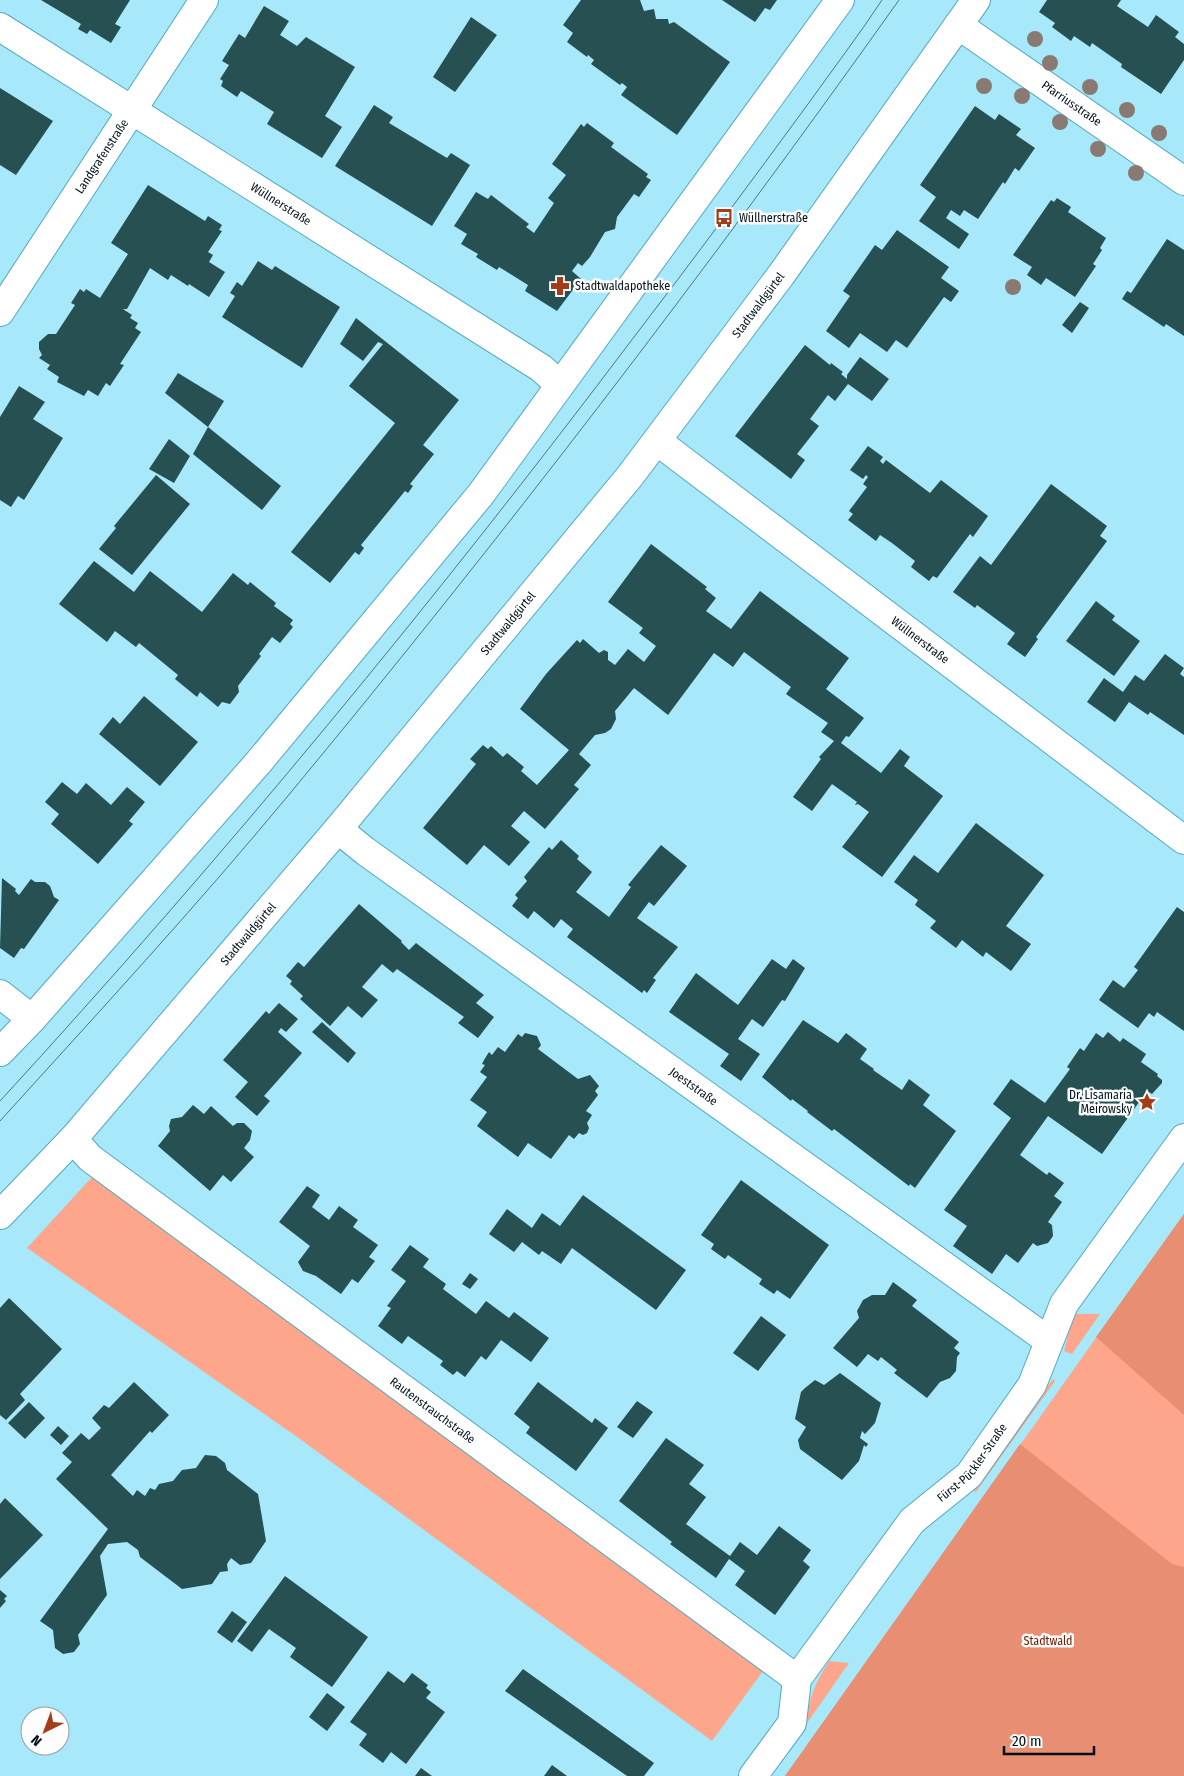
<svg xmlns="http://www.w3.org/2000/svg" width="1184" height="1776" font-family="'Fira Sans Condensed',sans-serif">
	<rect width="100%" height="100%" fill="#a7e8fb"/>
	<path fill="#fda68b" d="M92 1177 763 1671 712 1741 300 1439 27 1248Z
		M1184 1214V1776H785Z
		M1076 1314H1100L1072 1354 1064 1351 1072 1319Z
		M1053 1379 1055 1381 976 1492 973 1490Z
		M829 1661 849 1663 807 1723C808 1698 816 1682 829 1661Z"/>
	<path fill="#e88f73" d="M1184 1214V1415L1096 1337Z
		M1020 1444 1172 1564 1184 1567V1776H785Z"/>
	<path fill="#265051" d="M41 0H130L115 24 121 27 111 43 90 30 87 34 78 29 81 24Z
		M581 0H640L644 11 654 9 656 19H668L669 24 674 22 730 62 677 135 621 95 627 87 622 83 620 85 591 64 594 60 588 55 587 57 567 42 573 33 563 25Z
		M722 0H777L770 10 765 8 755 22Z
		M1047 0H1121L1117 6 1148 27 1156 15 1179 32 1175 37 1184 44V60L1161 94 1121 67 1122 64 1092 43 1090 47 1074 36 1071 41 1052 27 1055 23 1039 12Z
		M264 6 289 21 280 35 297 46 306 37 355 67 325 116 342 127 322 158 267 124 274 112 241 91 237 97 221 86 223 81 220 79 229 65 222 61 239 34 245 38Z
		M471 17 497 35 455 92 433 77Z
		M0 88 53 121 16 175 0 165Z
		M374 105 393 117 389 123 447 158 451 153 470 165 432 226 335 166Z
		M975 106 995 120 999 114 1021 129 1016 135 1035 148 1019 171 1015 168 1005 184 1003 182 978 219 964 210 960 216 951 210 946 218 969 234 959 249 919 221 936 197 920 185Z
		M587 123 614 143 611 147 648 174 646 177 651 180 639 197 634 194 617 217 615 229 605 232 590 257 582 266 578 263 572 271 581 279 557 311 525 291 528 285 499 267 497 270 476 257 478 254 461 244 467 234 454 226 476 192 488 199 491 195 529 224 526 227 534 233 554 203 548 198 566 175 552 164 581 124 584 127Z
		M148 185 205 221 208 216 222 225 219 230 222 231 208 252 213 255 209 262 225 272 209 297 189 284 188 286 171 275 168 280 150 268 127 309H123L132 315 130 318 138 323 135 328 141 332 120 364 124 365 110 386 106 383 98 396 88 390 84 396 57 382 59 377 47 369 50 365 39 358 42 355 39 349V342L48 334H56L75 305 71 303 80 289 84 292 86 289 100 298 128 254 111 243Z
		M1057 198 1071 207 1068 212 1106 238 1100 248 1102 250 1093 264 1096 266 1075 297 1046 278 1041 285 1027 275 1032 267 1013 255 1051 200 1054 202Z
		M897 230 949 267 941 278 959 291 951 302 944 297 907 348 896 340 887 352 860 333 849 348 826 331 850 296 843 291 875 245 882 250Z
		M1167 239 1184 250V336L1166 324 1164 327 1122 299 1127 291 1131 293Z
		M258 261 272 270 275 266 340 307 302 368 222 317 235 296 230 293 237 282 242 286Z
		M1080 302 1089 308 1072 333 1062 325Z
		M356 318 459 400 423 445 434 454 410 484 413 486 408 493 405 491 361 545 364 548 359 555 355 552 330 583 291 552 395 423 349 386 383 344 378 342 363 361 340 344Z
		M805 345 830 365 831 363 843 372 841 374 847 379V375L860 357 889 379 872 401 848 384 835 401 828 395 810 419 819 426 797 454 805 460 791 479 735 436Z
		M178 373 224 401 208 427 165 393Z
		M19 386 45 402 33 419 63 438 24 500 18 496 11 507 0 500V417Z
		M208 427 281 486 262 510 193 454Z
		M169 439 190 456 174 483 149 469Z
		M868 446 883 457 880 461 883 464 886 460 930 493 941 480 988 516 973 537 970 534 937 578 933 576 929 581 911 567 915 561 892 543 880 535 876 541 848 520 853 514 849 511 867 487 863 484 868 477 866 475 863 479 850 470Z
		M156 475 190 504 132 575 99 549 116 528 114 526Z
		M1051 484 1107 526 1100 536 1107 541 1036 637 1038 639 1025 657 1007 644 1015 633 977 605 975 608 953 592 980 556 991 565Z
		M651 544 707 587 705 589 716 598 706 611 731 629 760 591 849 658 826 689 864 718 849 737 846 736 841 743 881 773 900 749 910 757 904 766 943 796 882 877 842 847 869 812 858 804 855 805 857 802 832 784 812 811 793 797 821 759 819 757 834 741 821 732 828 723 786 694 791 687 744 652 733 667 714 653 668 715 634 688 615 711 616 719 611 729 605 733 595 735 579 754 591 765 574 785 579 789 545 829 524 811 511 826 530 842 509 866 484 845 467 865 423 828 476 764 470 759 483 745 488 749 491 746 503 757 507 753 524 767 521 771 537 785 569 750 520 709 546 674 577 640 580 643 583 639 599 653 604 650 608 652V660L615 665 628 649 644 662 656 646 639 633 643 628 608 602Z
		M94 561 134 592 150 571 202 612 233 573 248 585 250 582 276 603 274 606 293 620 290 624 293 627 280 643 272 637 259 654 261 656 238 686 239 692 230 704 222 702 218 707 200 692 197 697 175 679 178 675 139 643 136 647 115 631 107 642 59 604Z
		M1096 601 1115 616 1112 620 1140 641 1114 676 1066 641Z
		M1165 654 1184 668 1180 674 1184 677V735L1150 712 1148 715 1129 702 1115 722 1087 702 1104 678 1123 692 1135 675 1144 681Z
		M144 696 198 742 160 786 99 734 113 717 120 724Z
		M62 782 77 794 86 783 111 805 127 787 145 802 129 821 133 824 98 864 51 824 59 814 45 802Z
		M976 823 1044 875 1006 926 1031 944 1011 971 986 952 983 957 962 940 956 948 930 928 936 921 915 905 918 900 894 882 914 855 938 873Z
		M561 840 579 856 577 859 592 872 576 892 609 917 631 887 628 885 661 845 687 866 654 906 649 902 637 918 678 947 653 978 656 980 647 993 644 990 642 993 567 937 573 929 561 919 554 928 534 911 528 919 512 906 518 898 515 895 527 881 524 877 549 847 552 850Z
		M2 878 16 889 15 891 19 895 31 879 35 882H45L50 886 54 897 59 900 24 949 21 948 14 958 0 948Z
		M359 904 402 941 401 942 409 950 416 943 484 995 476 1003 494 1017 478 1038 458 1023 464 1017 397 969 393 973 382 964 362 987 378 1000 362 1018 348 1006 330 1026 300 999 303 996 290 984 292 981 286 976 298 962 304 967Z
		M1177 907 1184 912V1031L1157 1012 1154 1017 1149 1013 1138 1028 1099 1000 1113 980 1124 988 1138 970 1134 967Z
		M772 959 786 969 793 959 805 968 785 1001 782 1000 763 1027 752 1019 738 1039 760 1054 741 1081 720 1066 729 1054 669 1012 696 973 738 1005Z
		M279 1003 298 1019 286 1032 281 1028 278 1032 302 1053 264 1096 270 1101 257 1116 235 1097 248 1082 223 1060 266 1011 269 1014Z
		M803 1020 838 1043 846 1033 867 1049 860 1059 874 1069 873 1070 902 1090 909 1079 930 1095 923 1105 956 1131 915 1188 910 1184 909 1186 834 1129 832 1131 807 1112 808 1111 792 1099 791 1101 762 1077Z
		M322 1022 356 1053 348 1063 312 1032Z
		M1108 1032 1120 1042 1123 1038 1146 1054 1141 1062 1158 1074 1157 1076 1162 1080V1083L1152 1094 1147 1091 1102 1154 1048 1116 1020 1155 1047 1175 1049 1172 1064 1183 1054 1196 1062 1202 1048 1222 1052 1225 1053 1236 1048 1243 1037 1246 1033 1243 1018 1263 1006 1254 992 1274 953 1246 967 1226 944 1210 1011 1118 993 1104 1011 1079 1045 1103 1070 1069 1067 1067 1080 1048 1084 1051 1096 1033 1103 1038Z
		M525 1033 537 1036 541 1045 538 1049 578 1079 590 1075 599 1086 595 1091 598 1095 586 1111 592 1115 587 1123 589 1128 587 1133 583 1135 579 1133 574 1139 569 1135 551 1159 528 1143 518 1157 477 1126 487 1112 470 1100 487 1077 480 1072 485 1065 482 1064 484 1060 489 1052 492 1055 498 1047 505 1052 518 1034 522 1037Z
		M193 1105 204 1114 211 1106 233 1126 237 1123H244L252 1131 250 1140 244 1148 254 1157 231 1182 223 1175 210 1191 158 1146 170 1131 169 1126 171 1119 182 1117Z
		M741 1180 829 1245 790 1299 777 1290 774 1294 759 1284 762 1279 728 1255 725 1259 711 1249 714 1244 701 1235Z
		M307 1186 320 1195 312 1207 329 1220 339 1206 358 1220 353 1227 378 1245 369 1257 375 1261 358 1283 352 1279 341 1294 316 1276 303 1271 298 1262 310 1246 279 1222Z
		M583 1195 686 1270 656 1310 572 1248 561 1264 542 1251 539 1255 522 1242 514 1252 489 1234 507 1209 532 1228 542 1213 560 1226Z
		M410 1245 429 1259 423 1267 446 1284 443 1289 476 1314 486 1301 509 1318 514 1312 549 1338 531 1362 501 1340 486 1360 481 1356 465 1377 457 1371 453 1375 440 1365 443 1361 408 1336 402 1344 378 1326 391 1308 387 1306 406 1281 391 1270Z
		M470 1273 478 1279 470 1289 462 1284Z
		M893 1282 917 1300 912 1306 959 1342 954 1348 960 1353 957 1357 956 1371 950 1378 940 1382 927 1398 894 1373 897 1370 881 1357 878 1361 868 1354 857 1367 833 1348 859 1318 857 1311 863 1300 872 1295H885Z
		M9 1298 62 1349 20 1394 25 1400 6 1420 0 1415V1308Z
		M761 1316 786 1335 758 1371 733 1353Z
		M840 1373 881 1403 875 1423 865 1434 862 1431 860 1438 868 1444 866 1447 864 1445 859 1461 842 1480 800 1449 798 1440 806 1427 795 1419 801 1392 805 1388 815 1380 824 1385Z
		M134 1382 169 1415 152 1433 150 1431 111 1475 133 1496 137 1490 145 1496 150 1488 155 1490 159 1484 173 1481 182 1470 196 1468 205 1455 216 1456 225 1463 227 1470 258 1494 266 1541 251 1563 240 1565 231 1558 227 1564 228 1571 220 1572 212 1584 182 1589 140 1557 138 1550 127 1542 108 1544 100 1556 107 1595 78 1635 80 1644 74 1652 63 1654 55 1648 53 1630 40 1621 108 1529 56 1479 72 1462 62 1453 81 1433 89 1440 101 1428 92 1418 104 1405 109 1408Z
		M538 1382 592 1423 595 1418 608 1428 576 1471 526 1433 530 1427 514 1414Z
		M637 1401 653 1412 633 1438 617 1427Z
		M29 1402 45 1418 25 1439 8 1423Z
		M58 1426 69 1436 61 1445 50 1435Z
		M666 1438 704 1465 689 1484 706 1497 686 1524 730 1556 740 1542 757 1555 779 1526 811 1550 803 1561 810 1567 775 1615 735 1585 745 1571 729 1559 716 1578 670 1544 672 1542 619 1501Z
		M5 1498 43 1535 0 1579V1504Z
		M285 1576 368 1637 332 1687 290 1657 296 1648 269 1629 252 1652 237 1641Z
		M0 1590 7 1596 4 1599 6 1601 0 1608Z
		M232 1611 247 1622 232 1643 217 1632Z
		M523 1669 654 1763 644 1776H627L505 1691Z
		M388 1671 404 1683 412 1673 428 1685 426 1688 431 1692 426 1698 445 1712 406 1764 391 1752 383 1763 359 1745 367 1734 350 1722Z
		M327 1693 345 1707 327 1731 309 1717Z
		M552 1765 567 1776H544Z
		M421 1768 432 1776H415Z"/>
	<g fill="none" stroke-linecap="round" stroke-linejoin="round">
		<g stroke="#54a8bf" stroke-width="30">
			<g id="minor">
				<path id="s1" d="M958 25 1184 181"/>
				<path id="s2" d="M0 27 541 368 560 385"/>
				<path id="s3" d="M0 312 204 0"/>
				<path id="s4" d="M657 441 1184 840"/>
				<path id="s5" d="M338 829 365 851 1049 1341"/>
				<path d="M0 994 32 1019"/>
				<path id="s6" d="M73 1139 90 1158 797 1679"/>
				<path id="s7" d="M753 1776 792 1723 797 1679 912 1521 969 1475 1032 1385 1064 1304 1184 1138"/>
			</g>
		</g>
		<g stroke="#54a8bf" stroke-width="30">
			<g id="major">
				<path d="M0 1052 32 1019 258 763 481 494 840 0"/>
				<path id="s8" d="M0 1215 73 1139 338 829 630 476 781 275 976 0"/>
			</g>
		</g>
		<use href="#minor" stroke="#fff" stroke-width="28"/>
		<use href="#major" stroke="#fff" stroke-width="28"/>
		<path stroke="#4f7783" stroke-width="1" d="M0 1101C224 857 435 601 634 337 693 260 751 182 808 104 833 69 859 35 882 0
			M0 1121C97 1014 195 908 287 797 501 539 705 273 899 0"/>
	</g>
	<g fill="#887a72">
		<circle cx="1035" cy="39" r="8"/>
		<circle cx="1050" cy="63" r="8"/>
		<circle cx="984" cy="86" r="8"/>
		<circle cx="1090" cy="87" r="8"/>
		<circle cx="1022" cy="96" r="8"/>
		<circle cx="1127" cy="110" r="8"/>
		<circle cx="1060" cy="122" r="8"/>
		<circle cx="1159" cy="133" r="8"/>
		<circle cx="1098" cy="149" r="8"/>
		<circle cx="1136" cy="173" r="8"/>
		<circle cx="1013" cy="287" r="8"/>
	</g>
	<defs>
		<g id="bus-bare" transform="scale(1.5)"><path d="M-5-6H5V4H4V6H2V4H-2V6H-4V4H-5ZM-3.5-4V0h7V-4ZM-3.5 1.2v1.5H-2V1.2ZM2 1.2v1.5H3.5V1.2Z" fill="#a33c19" stroke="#fdfdfd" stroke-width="2.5" paint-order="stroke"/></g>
		<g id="pharmacy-bare" transform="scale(1.5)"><path d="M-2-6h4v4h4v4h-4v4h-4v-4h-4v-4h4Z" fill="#a33c19" stroke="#fdfdfd" stroke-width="2.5" paint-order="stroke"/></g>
		<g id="sight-bare" transform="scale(1.5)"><path d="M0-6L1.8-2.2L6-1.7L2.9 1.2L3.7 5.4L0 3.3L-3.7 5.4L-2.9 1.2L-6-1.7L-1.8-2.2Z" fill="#a33c19" stroke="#fdfdfd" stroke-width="2.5" paint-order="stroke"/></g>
	</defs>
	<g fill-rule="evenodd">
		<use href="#bus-bare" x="724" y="218"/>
		<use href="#pharmacy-bare" x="560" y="286"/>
		<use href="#sight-bare" x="1147" y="1102"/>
	</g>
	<g text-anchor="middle" stroke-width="5" stroke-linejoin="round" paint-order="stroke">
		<g font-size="12" fill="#001219" stroke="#fdfdfd">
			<text dy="4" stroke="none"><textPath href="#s1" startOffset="138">Pfarriusstraße</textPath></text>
			<text dy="4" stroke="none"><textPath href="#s3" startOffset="186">Landgrafenstraße</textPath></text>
			<text dy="4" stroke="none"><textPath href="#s2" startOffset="332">Wüllnerstraße</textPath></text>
			<text dy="4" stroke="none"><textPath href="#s8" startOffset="1185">Stadtwaldgürtel</textPath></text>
			<text dy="4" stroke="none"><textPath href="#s8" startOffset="780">Stadtwaldgürtel</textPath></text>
			<text dy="4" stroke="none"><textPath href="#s4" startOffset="330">Wüllnerstraße</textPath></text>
			<text dy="4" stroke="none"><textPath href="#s8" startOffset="375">Stadtwaldgürtel</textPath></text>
			<text dy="4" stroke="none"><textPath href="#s5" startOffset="439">Joeststraße</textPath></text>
			<text dy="4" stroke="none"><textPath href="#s6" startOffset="451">Rautenstrauchstraße</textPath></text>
			<text dy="4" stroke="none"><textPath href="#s7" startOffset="390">Fürst-Pückler-Straße</textPath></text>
		</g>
		<g font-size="12" fill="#001219" stroke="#fdfdfd" text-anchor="start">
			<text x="739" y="222">Wüllnerstraße</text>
			<text x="575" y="290">Stadtwaldapotheke</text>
			<text x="1132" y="1099" text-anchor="end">Dr. Lisamaria<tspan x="1132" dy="14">Meirowsky</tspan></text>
		</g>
		<g font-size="12" fill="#6f2002" stroke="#fdfdfd">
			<text x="1048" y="1645">Stadtwald</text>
		</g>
	</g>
	<g transform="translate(45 1731) rotate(222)"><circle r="24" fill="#fdfdfd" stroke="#989fa2"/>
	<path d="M0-4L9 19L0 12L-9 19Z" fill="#a33c19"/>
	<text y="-8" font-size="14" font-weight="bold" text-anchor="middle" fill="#001219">N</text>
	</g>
	<path d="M1004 1746v8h90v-8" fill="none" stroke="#001219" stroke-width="2.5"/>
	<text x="1012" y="1746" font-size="15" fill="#001219" stroke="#fdfdfd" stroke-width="4" paint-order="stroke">20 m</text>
</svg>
